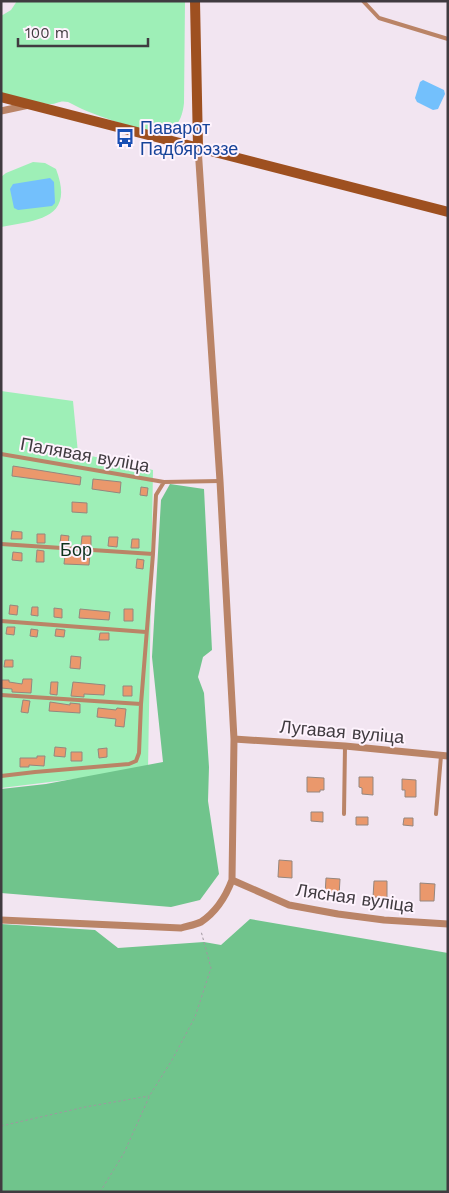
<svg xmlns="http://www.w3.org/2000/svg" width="449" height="1193" font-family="'Work Sans',sans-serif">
	<rect width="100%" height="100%" fill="#f2e5f1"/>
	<path fill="#9eefb7" d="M17 1H185L184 103C183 113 180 124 171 129 155 138 99 116 82 109 77 107 73 104 68 102 59 100 58 104 50 104 40 104 13 95 1 93V16L11 10Z
		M33 162 45 163 56 169C75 219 38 220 1 227V177L6 173Z
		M1 391 73 401 78 453 153 470 148 770 1 788Z"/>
	<path fill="#70c48c" d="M170 484 204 489 212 650 203 657 198 677 204 693 209 767 208 801 219 874 200 900 171 907 1 893V789L46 784 163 762 152 657 161 500Z
		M250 919 448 953V1192H1V924L95 930 118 948 204 942 221 945Z"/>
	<path fill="#73c0fc" d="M423 80 444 90 445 94 438 109 433 110 417 102 415 98 420 82Z
		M50 178 54 182 55 203 52 206 18 210 14 208 10 189 13 184Z"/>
	<path fill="#ea986c" stroke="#95867e" d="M13 466 81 477 80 485 12 476Z
		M93 479 121 482 120 493 92 489Z
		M141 487 148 488 147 496 140 495Z
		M72 502 87 503V513L72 512Z
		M12 531 22 532V539H11Z
		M37 534H45V543H37Z
		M61 535 69 536 68 544H60Z
		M82 536H91V546H81Z
		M109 537H118L117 547 108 546Z
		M132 539H139V548H131Z
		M37 550 44 551V562H36Z
		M13 552 22 553V561L12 560Z
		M81 553 90 554 89 565 64 564 65 555 81 556Z
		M137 559 144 560 143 569 136 568Z
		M10 605 18 606 17 615 9 614Z
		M32 607H38V616L31 615Z
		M54 608 62 609V618L54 617Z
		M80 609 110 612 109 620 79 618Z
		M124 609H133V621H124Z
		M7 627H15L14 635 6 634Z
		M31 629 38 630 37 637 30 636Z
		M56 629 65 630 64 637 55 636Z
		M100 633H109V640H99Z
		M71 656 81 657 80 669 70 668Z
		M5 660H13V667H4Z
		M23 679H32L31 693 12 692V689L1 688V680H9V682L22 684Z
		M51 682H58L57 695 50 694Z
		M73 682 105 685 104 695 84 694V697L71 696Z
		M123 686H132V696H123Z
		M23 700 30 701 28 713 21 712Z
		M50 702 70 705V703L80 704V713L49 711Z
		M98 708 116 710 117 708 126 709 124 727 115 726 116 719 97 717Z
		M55 747 66 748 65 757 54 756Z
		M107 748V757L99 758 98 749Z
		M71 752H82V761H71Z
		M37 756H45L44 766 29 765V767H20V758H37Z
		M307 777 324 778V790H320V792H307Z
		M359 777H373V795L362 794V788L359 787Z
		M402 779 416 780V797H405V790H402Z
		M311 812H323V822L311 821Z
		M356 817H368V825H356Z
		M404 818H413V826L403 825Z
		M279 860 292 861V878L278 877Z
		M326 878 340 879 339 896 325 895Z
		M374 881H387V898L373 897Z
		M420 883 435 884 434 901H420Z"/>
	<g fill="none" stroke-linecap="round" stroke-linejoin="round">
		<path stroke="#a0979f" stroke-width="1" stroke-dasharray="2.5 2.5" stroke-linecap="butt" d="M1 1126 85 1107 149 1096
			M100 1192 124 1153 150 1095 172 1060 195 1017 211 968 201 931"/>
		<path stroke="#ba8467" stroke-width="4" d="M363 1 379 18 448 39
			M1 454 164 482
			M1 544 153 554
			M1 621 146 632
			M1 695 141 704
			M1 776 35 772 129 764 136 761 139 753 141 704 153 554 156 495 164 482 220 481
			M344 814 345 746
			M436 814 441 756"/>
		<path stroke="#ba8467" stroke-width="7" d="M1 111 29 105
			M234 739 345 746 448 756
			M232 880 289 905 338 914 384 920 448 924
			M1 920 181 928C187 926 195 925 201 922 216 912 226 896 232 880L234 739 220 481 198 147"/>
		<path stroke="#9e5020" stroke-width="10" d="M195 1 198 147
			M1 97 448 212"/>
	</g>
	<defs>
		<g id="bus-bare" transform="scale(1.5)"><path d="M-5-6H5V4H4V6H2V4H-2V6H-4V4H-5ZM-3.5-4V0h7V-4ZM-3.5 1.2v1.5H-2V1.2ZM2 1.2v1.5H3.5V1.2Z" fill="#1a4fb4" stroke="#fef3fd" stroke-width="2.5" paint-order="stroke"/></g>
	</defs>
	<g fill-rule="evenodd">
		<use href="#bus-bare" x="125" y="138"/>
	</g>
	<g text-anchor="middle" stroke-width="4" stroke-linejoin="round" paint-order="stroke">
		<g font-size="18" fill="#164399" stroke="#fef3fd" text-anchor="start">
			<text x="140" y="134">Паварот<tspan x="140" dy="21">Падбярэззе</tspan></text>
		</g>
		<g font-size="18" fill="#403b40" stroke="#fef3fd">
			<text transform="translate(85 455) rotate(10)" y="6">Палявая вуліца</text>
			<text transform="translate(342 732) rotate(5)" y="6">Лугавая вуліца</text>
			<text transform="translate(355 898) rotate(8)" y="6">Лясная вуліца</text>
		</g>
		<g font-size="18" fill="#0d321c" stroke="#fef3fd">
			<text x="76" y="556">Бор</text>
		</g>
	</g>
	<rect width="449" height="1193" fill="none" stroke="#403b40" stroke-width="5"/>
	<path d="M18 38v8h130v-8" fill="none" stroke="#403b40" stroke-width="2.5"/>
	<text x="25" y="38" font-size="15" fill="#403b40" stroke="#fef3fd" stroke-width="4" paint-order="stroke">100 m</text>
</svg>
